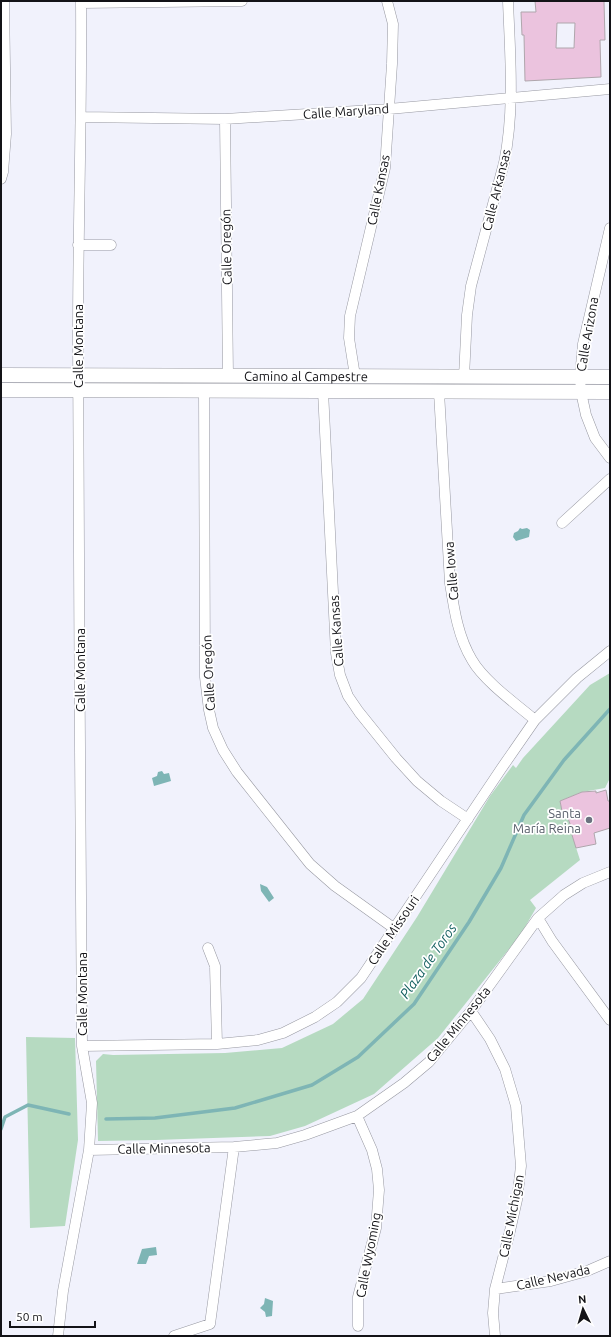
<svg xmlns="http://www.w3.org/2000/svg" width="611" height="1337" font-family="Ubuntu,sans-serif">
	<rect width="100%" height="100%" fill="#f1f2fc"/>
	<path fill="#b6dac1" d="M610 673V778L605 788 582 792 560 801 562 811 565 810 573 832 572 835 580 860 530 900 536 908 521 934 438 1038 374 1094 305 1126 270 1136 156 1140 98 1141 96 1061 103 1054 113 1055 225 1053 282 1048 333 1024 363 999 417 917 490 796 513 765 516 768 523 758 590 685Z
		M26 1037 75 1038 78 1140 65 1226 30 1228Z"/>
	<path fill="#7eb5b5" d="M520 528 522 529 527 528 530 530 529 537 516 541 513 537 514 533 518 531Z
		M162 771 164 774 169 773 171 781 154 786 152 778 157 776 158 772Z
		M260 884 267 887 274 898 269 902 261 891Z
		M156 1247 157 1255 149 1256 146 1264H137L142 1249Z
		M265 1298 273 1301 272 1316 266 1317 265 1312 260 1308 264 1304Z"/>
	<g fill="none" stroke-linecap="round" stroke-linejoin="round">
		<path stroke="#7eb5b5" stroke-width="3.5" d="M106 1119 155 1118 235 1108 312 1085 358 1057 414 1004 469 922 501 868 524 815 564 760 610 709
			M1 1129 5 1117 28 1105 69 1114"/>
	</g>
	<path fill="#ebc3de" stroke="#afa6ac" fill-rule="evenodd" d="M535 1H604L605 40H600L601 77 525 81 524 35H522L521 12H536ZM557 23H575L574 48H556Z
		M606 790 608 801H610V828L594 833 596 844 576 848 572 835 573 832 565 810 562 811 560 801 582 792 596 791V793Z"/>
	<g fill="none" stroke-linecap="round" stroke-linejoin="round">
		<g stroke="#9798a1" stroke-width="11">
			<path id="street" d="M81 3 242 1
				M81 117 225 119 389 109 610 89
				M225 119 228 376
				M1 179 3 172 6 134 4 1
				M610 228 583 344 580 377 581 392 586 415 595 438 610 458
				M78 245H111
				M355 376 349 338 350 316 385 168 392 64 393 24 387 1
				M464 377 467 315 471 286 504 163C515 110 510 54 508 1
				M204 391 205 677 209 710 213 728 223 750 237 772 310 864 335 886 395 929
				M323 391 336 653 340 675 348 696 359 712 396 758 417 781 441 801 468 819
				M439 392 450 583C454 609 458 637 472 660 484 681 516 704 535 720
				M562 523 610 479
				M538 918 552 941 610 1020
				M208 948 215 966 217 1044
				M471 1011 490 1039 505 1069 516 1106 521 1166 517 1200 510 1231 495 1289 493 1313 495 1336
				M82 1046 217 1044 258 1040 283 1033 315 1017 337 1002 361 978 501 769 535 720 577 678 610 651
				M357 1116 372 1150 377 1169 379 1190 376 1228 358 1297V1326
				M89 1150 234 1147 277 1143 305 1135 357 1116 404 1083 429 1062 471 1011 538 918 564 895 583 883 610 872
				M495 1289 551 1281 587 1271 610 1261
				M58 1336 63 1291 89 1150 92 1103 82 1046C81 810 78 573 78 337 78 225 82 113 81 1
				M174 1336 210 1324 234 1147"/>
		</g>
		<g stroke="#9798a1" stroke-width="15">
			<g id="secondary">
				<path id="s1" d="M1 375 610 377"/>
				<path d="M1 390 610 392"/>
			</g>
		</g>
		<use href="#street" stroke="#fff" stroke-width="10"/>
		<use href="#secondary" stroke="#fff" stroke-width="14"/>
	</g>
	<circle fill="#6b7280" stroke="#fff" stroke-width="1.5" cx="589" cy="820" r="4"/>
	<g text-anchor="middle" stroke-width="3.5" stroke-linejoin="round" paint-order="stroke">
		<g font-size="13" fill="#131317" stroke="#fff">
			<text transform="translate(346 111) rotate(-4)" y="5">Calle Maryland</text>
			<text transform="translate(378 190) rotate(-79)" y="5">Calle Kansas</text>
			<text transform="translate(496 190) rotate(-76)" y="5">Calle Arkansas</text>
			<text transform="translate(226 247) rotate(-91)" y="5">Calle Oregón</text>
			<text transform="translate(587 334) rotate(-80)" y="5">Calle Arizona</text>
			<text transform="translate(78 346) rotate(-90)" y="5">Calle Montana</text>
			<text dy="5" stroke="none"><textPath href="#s1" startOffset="305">Camino al Campestre</textPath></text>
			<text transform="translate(451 571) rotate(-95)" y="5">Calle Iowa</text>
			<text transform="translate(336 631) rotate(-94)" y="5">Calle Kansas</text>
			<text transform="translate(80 670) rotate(-90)" y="5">Calle Montana</text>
			<text transform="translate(208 673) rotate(-93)" y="5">Calle Oregón</text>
			<text transform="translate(393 930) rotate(-56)" y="5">Calle Missouri</text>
			<text transform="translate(82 994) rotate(-90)" y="5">Calle Montana</text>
			<text transform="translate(458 1024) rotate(-51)" y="5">Calle Minnesota</text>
			<text transform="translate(164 1148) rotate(-1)" y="5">Calle Minnesota</text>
			<text transform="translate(511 1216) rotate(-79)" y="5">Calle Míchigan</text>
			<text transform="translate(368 1255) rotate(-79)" y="5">Calle Wyoming</text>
			<text transform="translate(553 1277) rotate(-13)" y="5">Calle Nevada</text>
		</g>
		<g font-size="13" fill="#5b616d" stroke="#fff" text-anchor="end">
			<text x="581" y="818">Santa<tspan x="581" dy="15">María Reina</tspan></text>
		</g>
		<g font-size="14" font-style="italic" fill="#176262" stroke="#fff">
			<text transform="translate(428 961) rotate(-55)" y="5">Plaza de Toros</text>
		</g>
	</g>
	<rect width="611" height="1337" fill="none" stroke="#131317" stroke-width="4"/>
	<g transform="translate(583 1309) rotate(355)" stroke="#ffffff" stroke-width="3" paint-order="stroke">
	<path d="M0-3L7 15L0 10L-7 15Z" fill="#131317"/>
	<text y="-6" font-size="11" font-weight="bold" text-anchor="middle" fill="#131317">N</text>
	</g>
	<path d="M10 1321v6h85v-6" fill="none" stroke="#131317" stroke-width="2"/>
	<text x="16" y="1321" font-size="12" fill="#131317" stroke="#ffffff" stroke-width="3" paint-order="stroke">50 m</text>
</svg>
